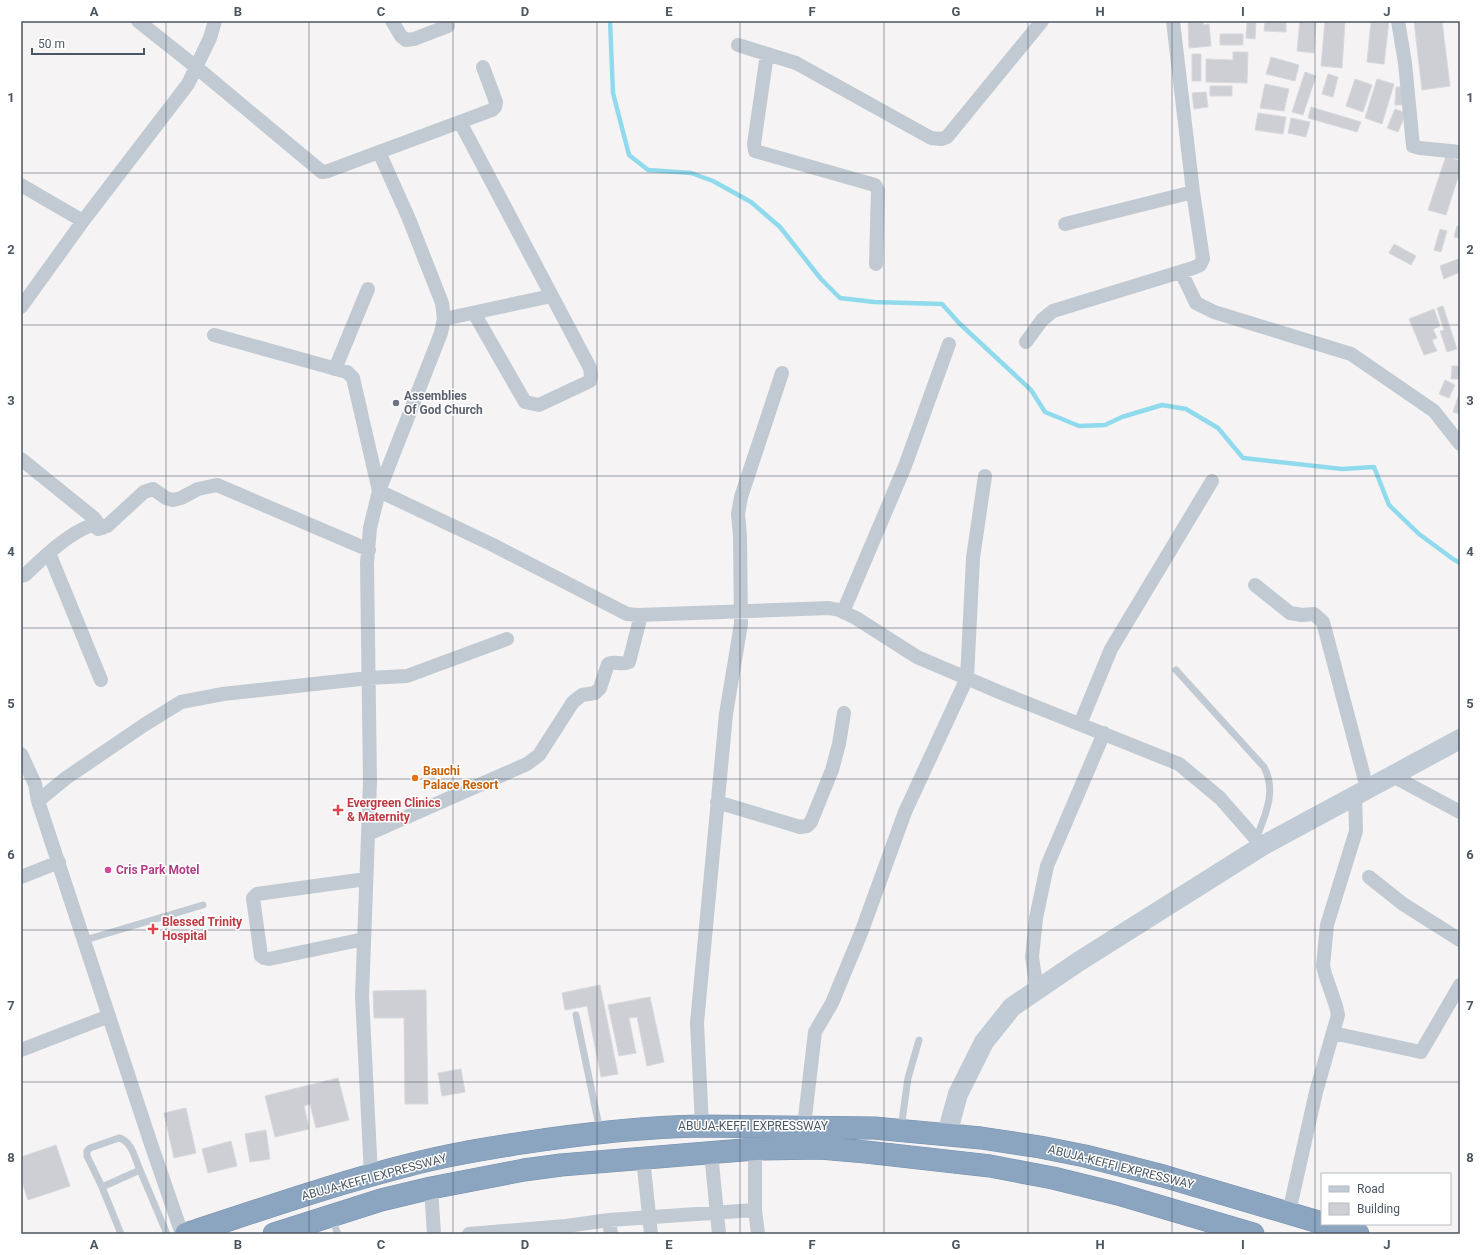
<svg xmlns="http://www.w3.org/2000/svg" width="1481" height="1255" font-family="Roboto,sans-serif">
	<rect width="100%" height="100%" fill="#f5f3f3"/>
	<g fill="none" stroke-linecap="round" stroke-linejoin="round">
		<path stroke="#90daee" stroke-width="4.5" d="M610 21 613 93 629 155 648 170 691 173 713 181 751 202 780 227 821 279 840 298 874 302 942 304 959 323 1031 390 1045 412 1079 426 1105 425 1122 417 1162 405 1186 409 1218 428 1243 458 1342 469 1374 467 1389 505 1419 534 1453 559 1460 563"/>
	</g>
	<path fill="#cdcfd5" stroke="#d7d9de" d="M1188 21H1204L1203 25 1209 24 1211 46 1189 48Z
		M1247 21H1256L1255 39 1246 38Z
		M1265 21H1286V32L1264 31Z
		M1300 21H1316L1314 53 1297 51Z
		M1325 21H1345L1342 68 1321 66Z
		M1371 21H1389L1384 64 1367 62Z
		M1414 21H1442L1450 86 1422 90Z
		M1220 34H1243V45H1220Z
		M1233 52H1248L1247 83 1206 82V59L1233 60Z
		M1192 54H1201V81H1192Z
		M1271 57 1299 65 1295 81 1266 74Z
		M1305 72 1316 76 1303 115 1292 112Z
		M1328 74 1338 77 1333 97 1322 94Z
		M1355 79 1372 85 1363 112 1346 106Z
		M1377 79 1394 84 1382 124 1365 118Z
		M1265 84 1289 89 1284 111 1260 108Z
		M1210 86H1232V96H1210Z
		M1396 87H1405V105H1395Z
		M1206 92 1208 107 1194 109 1192 93Z
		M1311 107 1361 122 1357 132 1308 118Z
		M1395 109 1406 113 1398 132 1387 128Z
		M1258 113 1286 117 1283 134 1255 130Z
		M1291 118 1310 122 1306 137 1288 133Z
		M1446 156 1460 161V171L1446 215 1428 210Z
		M1457 226 1460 227V238L1454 237Z
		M1440 229 1447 231 1441 252 1434 250Z
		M1394 244 1416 256 1411 265 1389 253Z
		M1458 259 1460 262V272L1444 279 1440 266Z
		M1443 306 1457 349 1447 352 1440 331 1444 330 1437 308Z
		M1434 309 1440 326 1433 329 1437 338 1432 340 1437 351 1424 355 1409 319Z
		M1452 366H1460V379H1451Z
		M1445 380 1455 385 1449 398 1439 394Z
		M1460 391V414L1453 412Z
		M600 985 618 1074 601 1077 587 1006 565 1010 562 993Z
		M426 990 428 1104H405L404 1018H374L373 991Z
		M650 997 664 1062 647 1066 637 1017 629 1018 636 1053 619 1056 608 1005Z
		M461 1069 465 1092 442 1096 438 1073Z
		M338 1078 349 1120 316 1128 310 1104 304 1106 309 1129 275 1137 265 1096Z
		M186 1108 196 1153 174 1158 164 1113Z
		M266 1130 270 1159 250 1162 245 1134Z
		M231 1141 237 1166 208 1173 202 1149Z
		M56 1145 70 1186 28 1200 21 1179V1157Z"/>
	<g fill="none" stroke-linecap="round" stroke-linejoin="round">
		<g stroke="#7690ad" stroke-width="23">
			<path id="highway" d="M1326 1224 1358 1234
				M186 1234C260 1210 333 1184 409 1165 446 1155 484 1149 522 1143 581 1134 642 1127 702 1126L874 1128 981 1138 1040 1147 1085 1156 1163 1176 1322 1223
				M274 1234 381 1200 431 1188 524 1170 561 1165 755 1149 820 1148 866 1152 990 1166 1053 1178 1118 1194 1253 1234"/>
		</g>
		<path stroke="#c1cad2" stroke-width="7" d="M1176 670 1264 767C1277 791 1265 816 1256 839
			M85 940 203 905
			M576 1015 600 1131
			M901 1128 908 1078 919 1040
			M102 1187 87 1156V1151L90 1148 119 1138C132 1141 135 1159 140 1170
			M331 1218 338 1234
			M121 1234 102 1187 140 1170 167 1234"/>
		<path stroke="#c1cad2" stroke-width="14" d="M138 21 196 67 322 172 328 171 492 110 495 107 496 102 483 67
			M392 21 401 36 406 40 414 39 448 26
			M1398 21 1405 63 1413 146 1420 148 1460 152
			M738 45 796 63 931 138 941 139 947 137 1042 21
			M767 54 754 144 755 151 875 185 878 190 876 264
			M460 122C504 204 546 286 590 368L591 376 590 381 539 405 525 402 474 313
			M21 185 83 221
			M1065 224 1193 192
			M1181 272 1196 303 1214 312 1351 354 1434 411 1460 444
			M21 307 83 221 188 84 210 38 215 21
			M444 319 551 296
			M214 335 347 372 353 378 379 491 491 544 627 614 638 615 829 608 839 610 856 618 917 657 1004 694 1179 764 1220 798 1262 846
			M1026 342 1042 320 1053 311 1193 268 1200 265 1203 259 1193 192 1173 21
			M335 369 368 289
			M21 459 94 518 102 528
			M49 553 101 680
			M21 576 25 575C44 557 67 534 92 525L98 529 107 526 144 492 153 489 166 498 173 500 181 498 198 489 217 485 369 550
			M1255 585 1290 613 1302 615 1314 614 1323 622 1367 788
			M843 612 905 466 949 344
			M1080 724 1111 649 1212 481
			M21 754 35 784 38 801 151 1144 182 1234
			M1391 775 1460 812
			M38 801 66 778 144 725 181 702 223 694 369 678 407 676 507 639
			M717 802 800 827 807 826 811 822 832 770 839 744 844 713
			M368 834 527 764 539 755 573 702 582 695 595 693 600 688 608 664C615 660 620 666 629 662L641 615
			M21 877 59 862
			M1369 877 1403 904 1460 940
			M364 939 269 959 264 958 261 956 253 898 257 894 366 879
			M1037 990 1032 957 1036 918 1047 866 1104 733
			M1333 1033 1421 1052 1460 985
			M21 1050 109 1016
			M702 1126 697 1023 726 714 741 624 740 536 738 514 741 497 782 373
			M804 1126 815 1032 832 1003 861 933 905 812 967 678 973 558 985 476
			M755 1149V1210L758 1234
			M711 1153 719 1234
			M643 1158 651 1234
			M371 1175 362 996 370 782 367 563 370 528 379 491 441 333 444 319 442 303 409 219 379 152
			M431 1188 434 1234
			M1289 1212 1316 1092 1338 1015 1336 1006 1325 974 1323 966 1324 956 1327 925 1356 831 1355 794
			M609 1220 611 1234
			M469 1234 566 1226 609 1220 755 1210"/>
		<path stroke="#c1cbd6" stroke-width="20" d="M947 1134 958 1094 984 1042 1012 1007 1078 962 1262 846 1460 739"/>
		<use href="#highway" stroke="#8ba5c1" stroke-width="22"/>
	</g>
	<path fill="none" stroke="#4a5661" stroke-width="1" stroke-opacity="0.55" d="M166 21V1234M309 21V1234M453 21V1234M597 21V1234M740 21V1234M884 21V1234M1028 21V1234M1172 21V1234M1315 21V1234M21 173H1460M21 325H1460M21 476H1460M21 628H1460M21 779H1460M21 930H1460M21 1082H1460"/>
	<circle fill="#6b7280" stroke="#fff" stroke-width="1.5" cx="396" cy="403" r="4"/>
	<circle fill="#e8710a" stroke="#fff" stroke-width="1.5" cx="415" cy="778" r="4"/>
	<g fill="#e0444e" stroke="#fff" stroke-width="1.5">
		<path d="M336 804h4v4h4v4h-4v4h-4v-4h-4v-4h4z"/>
		<path d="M151 923h4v4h4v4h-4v4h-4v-4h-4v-4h4z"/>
	</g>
	<circle fill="#d1479c" stroke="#fff" stroke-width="1.5" cx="108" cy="870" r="4"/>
	<g text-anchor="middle" stroke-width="3" stroke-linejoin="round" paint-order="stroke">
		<g font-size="12" font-weight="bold" fill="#5b616d" stroke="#fff" text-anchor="start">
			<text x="404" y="400">Assemblies<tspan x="404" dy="14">Of God Church</tspan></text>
		</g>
		<g font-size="12" font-weight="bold" fill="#c56008" stroke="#fff" text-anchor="start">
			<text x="423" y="775">Bauchi<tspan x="423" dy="14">Palace Resort</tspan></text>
		</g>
		<g font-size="12" font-weight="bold" fill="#be3a42" stroke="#fff" text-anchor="start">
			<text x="347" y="807">Evergreen Clinics<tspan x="347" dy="14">&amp; Maternity</tspan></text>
			<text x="162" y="926">Blessed Trinity<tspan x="162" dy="14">Hospital</tspan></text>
		</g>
		<g font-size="12" font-weight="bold" fill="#b23c85" stroke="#fff" text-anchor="start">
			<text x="116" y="874">Cris Park Motel</text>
		</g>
		<g font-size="12" fill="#4a5661" stroke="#fff">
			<text x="753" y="1130">ABUJA-KEFFI EXPRESSWAY</text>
			<text transform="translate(1121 1167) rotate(14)" y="4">ABUJA-KEFFI EXPRESSWAY</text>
			<text transform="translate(374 1177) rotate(-15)" y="4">ABUJA-KEFFI EXPRESSWAY</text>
		</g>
	</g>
	<rect width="1481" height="1255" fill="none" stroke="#ffffff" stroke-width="44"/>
	<rect x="1321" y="1173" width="130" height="52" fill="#ffffff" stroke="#b7bbc0"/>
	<rect x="1329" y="1186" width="20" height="6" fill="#c1cbd6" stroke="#b7bbc0"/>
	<text x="1357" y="1193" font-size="12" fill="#4a5661">Road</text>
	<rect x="1329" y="1203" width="20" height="12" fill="#cdcfd5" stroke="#b7bbc0"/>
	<text x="1357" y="1213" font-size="12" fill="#4a5661">Building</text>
	<path d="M32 48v6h112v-6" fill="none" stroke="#4a5661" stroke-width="2"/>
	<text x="38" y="48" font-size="12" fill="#4a5661" stroke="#ffffff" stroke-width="3" paint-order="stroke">50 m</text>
	<rect x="22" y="22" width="1437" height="1211" fill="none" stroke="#4a5661" stroke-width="1.5"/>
	<g font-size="13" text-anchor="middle" font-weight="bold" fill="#4a5661">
		<text x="94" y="16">A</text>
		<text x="238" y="16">B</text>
		<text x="381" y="16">C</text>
		<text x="525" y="16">D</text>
		<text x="669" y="16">E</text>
		<text x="812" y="16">F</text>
		<text x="956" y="16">G</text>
		<text x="1100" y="16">H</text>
		<text x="1243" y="16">I</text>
		<text x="1387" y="16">J</text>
		<text x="11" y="102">1</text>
		<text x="1470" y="102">1</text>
		<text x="11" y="254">2</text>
		<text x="1470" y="254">2</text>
		<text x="11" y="405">3</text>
		<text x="1470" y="405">3</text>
		<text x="11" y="556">4</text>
		<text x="1470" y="556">4</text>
		<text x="11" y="708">5</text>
		<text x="1470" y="708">5</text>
		<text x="11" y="859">6</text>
		<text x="1470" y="859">6</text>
		<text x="11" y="1010">7</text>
		<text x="1470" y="1010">7</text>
		<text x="11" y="1162">8</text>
		<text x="1470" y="1162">8</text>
		<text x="94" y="1249">A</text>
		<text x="238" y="1249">B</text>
		<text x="381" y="1249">C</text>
		<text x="525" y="1249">D</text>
		<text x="669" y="1249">E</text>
		<text x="812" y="1249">F</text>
		<text x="956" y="1249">G</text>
		<text x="1100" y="1249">H</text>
		<text x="1243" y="1249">I</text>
		<text x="1387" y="1249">J</text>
	</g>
</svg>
